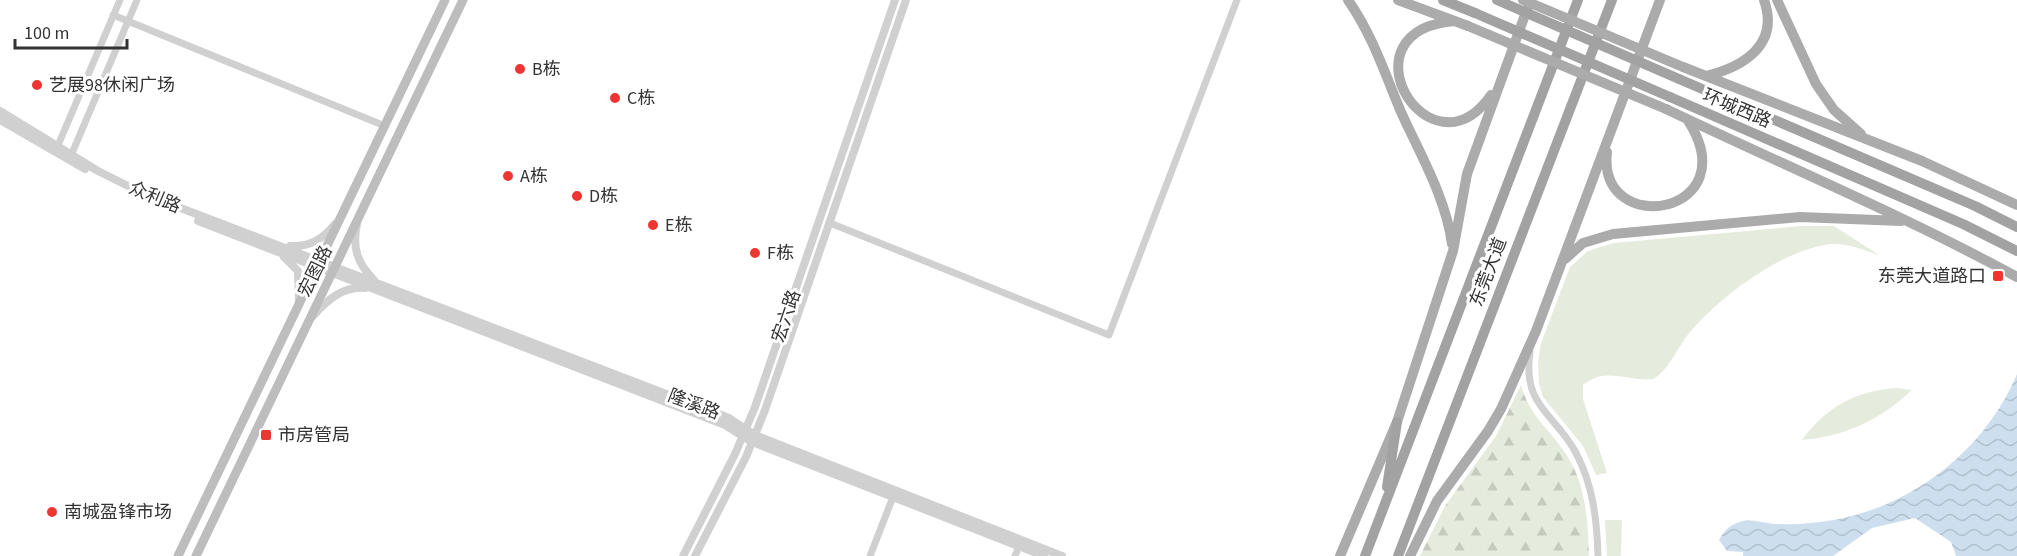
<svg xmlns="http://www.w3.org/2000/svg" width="2017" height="556" font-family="'Source Sans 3','Noto Sans SC',sans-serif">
	<defs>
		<pattern id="forest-firs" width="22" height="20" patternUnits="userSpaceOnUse" patternTransform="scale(1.5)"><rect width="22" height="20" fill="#e5ecde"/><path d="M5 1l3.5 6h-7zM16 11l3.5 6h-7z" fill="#c5cbbf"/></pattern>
		<pattern id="water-waves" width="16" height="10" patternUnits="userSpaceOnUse" patternTransform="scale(1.5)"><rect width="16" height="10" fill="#cddfef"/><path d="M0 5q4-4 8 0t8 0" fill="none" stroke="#b0c0cd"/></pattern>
	</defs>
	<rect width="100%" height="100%" fill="#fff"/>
	<path fill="url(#forest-firs)" d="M1521 385C1530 417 1548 427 1566 454 1586 484 1588 521 1589 556H1420L1445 506 1496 436Z"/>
	<path fill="#e5ecde" d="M1801 226H1834L1879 255C1864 250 1848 243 1831 244 1783 249 1721 296 1690 332 1677 348 1671 367 1654 379 1627 382 1606 366 1583 385V399L1607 473 1596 475 1583 446 1543 397 1539 384 1538 361 1541 343 1570 267 1588 251 1614 243Z
		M1896 388 1912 390C1880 420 1846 436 1802 440 1826 407 1856 391 1896 388Z
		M1605 520H1622L1621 556H1607Z"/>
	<path fill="url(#water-waves)" d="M2017 374V556H1956L1951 542 1915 518 1872 528 1833 556H1743V552L1727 551 1719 540C1725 529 1731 524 1743 521 1752 519 1766 523 1775 524 1796 525 1818 523 1839 519 1917 503 1986 448 2017 374Z"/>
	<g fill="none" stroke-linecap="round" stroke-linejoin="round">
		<path stroke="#d0d0d0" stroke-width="7" d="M113 15 385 126
			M56 150 120 0
			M70 158 137 0
			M830 223 1109 335 1237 0
			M1530 352C1522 407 1555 413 1576 453 1593 485 1597 520 1598 556
			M870 556 893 497
			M1015 556 1021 542"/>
		<path stroke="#d0d0d0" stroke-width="8" d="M0 111 98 171 144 194 729 418 755 435 1062 556
			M0 120 85 169
			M198 221 725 425 752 442 1044 556
			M357 224C352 247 357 263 374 280
			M290 246C310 247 323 239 335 224
			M284 257 298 271 299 301
			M313 316C327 300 343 286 365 288
			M683 556 735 454 755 407 895 0
			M695 556 746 457 765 410 906 0"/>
		<path stroke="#bdbdbd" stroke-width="9" d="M178 556 445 0
			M196 556 463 0"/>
		<path stroke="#ababab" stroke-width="10" d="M1348 0C1372 34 1385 74 1401 112 1420 154 1446 198 1452 244
			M1398 0 1468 26
			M1777 0 1816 84 1834 110 1861 134
			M1455 21C1337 30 1430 183 1491 95
			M1683 67 1922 161 2017 205
			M1706 76C1743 67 1780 45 1764 0
			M1666 109C1783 165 1903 215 2017 277
			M1607 152C1597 240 1750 215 1687 119
			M1565 259 1583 243 1613 234 1800 217 1901 221
			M1340 556 1397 422 1453 251 1467 174 1529 4
			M1410 556 1437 501 1488 431 1501 409 1536 331 1660 0"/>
		<path stroke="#a2a2a2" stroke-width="10" d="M1443 0 1475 13
			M1679 79 1975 206 2017 227
			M1670 97 1963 224 2017 251
			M1387 487 1397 422
			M1365 556 1578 0
			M1398 556 1612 0"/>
		<path stroke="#ababab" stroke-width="10" d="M1523 0 1683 67
			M1468 26 1666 109"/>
		<path stroke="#a2a2a2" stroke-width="10" d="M1497 0 1679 79
			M1475 13 1670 97"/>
	</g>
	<g fill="#ed3531" stroke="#fff" stroke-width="2">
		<circle cx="520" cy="69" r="6"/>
		<circle cx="37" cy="85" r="6"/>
		<circle cx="615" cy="98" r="6"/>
		<circle cx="508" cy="176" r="6"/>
		<circle cx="577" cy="196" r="6"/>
		<circle cx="653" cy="225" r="6"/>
		<circle cx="755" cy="253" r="6"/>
		<rect x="1992" y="270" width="12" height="12" rx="3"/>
		<rect x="260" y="429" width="12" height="12" rx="3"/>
		<circle cx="52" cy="512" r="6"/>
	</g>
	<g text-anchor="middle" stroke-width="6" stroke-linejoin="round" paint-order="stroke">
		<g font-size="18" fill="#333" stroke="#fff" text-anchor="start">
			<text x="532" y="75">B栋</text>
			<text x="49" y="91">艺展98休闲广场</text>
			<text x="627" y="104">C栋</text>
			<text x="520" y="182">A栋</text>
			<text x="589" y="202">D栋</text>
			<text x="665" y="231">E栋</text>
			<text x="767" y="259">F栋</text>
			<text x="1986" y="282" text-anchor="end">东莞大道路口</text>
			<text x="278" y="441">市房管局</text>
			<text x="64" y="518">南城盈锋市场</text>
		</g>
		<g font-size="18" fill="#333" stroke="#fff">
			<text transform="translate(1737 108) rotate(23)" y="6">环城西路</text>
			<text transform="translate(155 197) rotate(23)" y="6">众利路</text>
			<text transform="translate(315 271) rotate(-64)" y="6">宏图路</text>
			<text transform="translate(1488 272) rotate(-69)" y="6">东莞大道</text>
			<text transform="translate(786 316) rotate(-71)" y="6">宏六路</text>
			<text transform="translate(694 404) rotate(21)" y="6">隆溪路</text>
		</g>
	</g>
	<path d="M15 39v9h112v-9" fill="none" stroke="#333333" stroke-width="3"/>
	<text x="24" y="39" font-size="18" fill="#333333" stroke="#ffffff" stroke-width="4.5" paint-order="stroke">100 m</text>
</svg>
